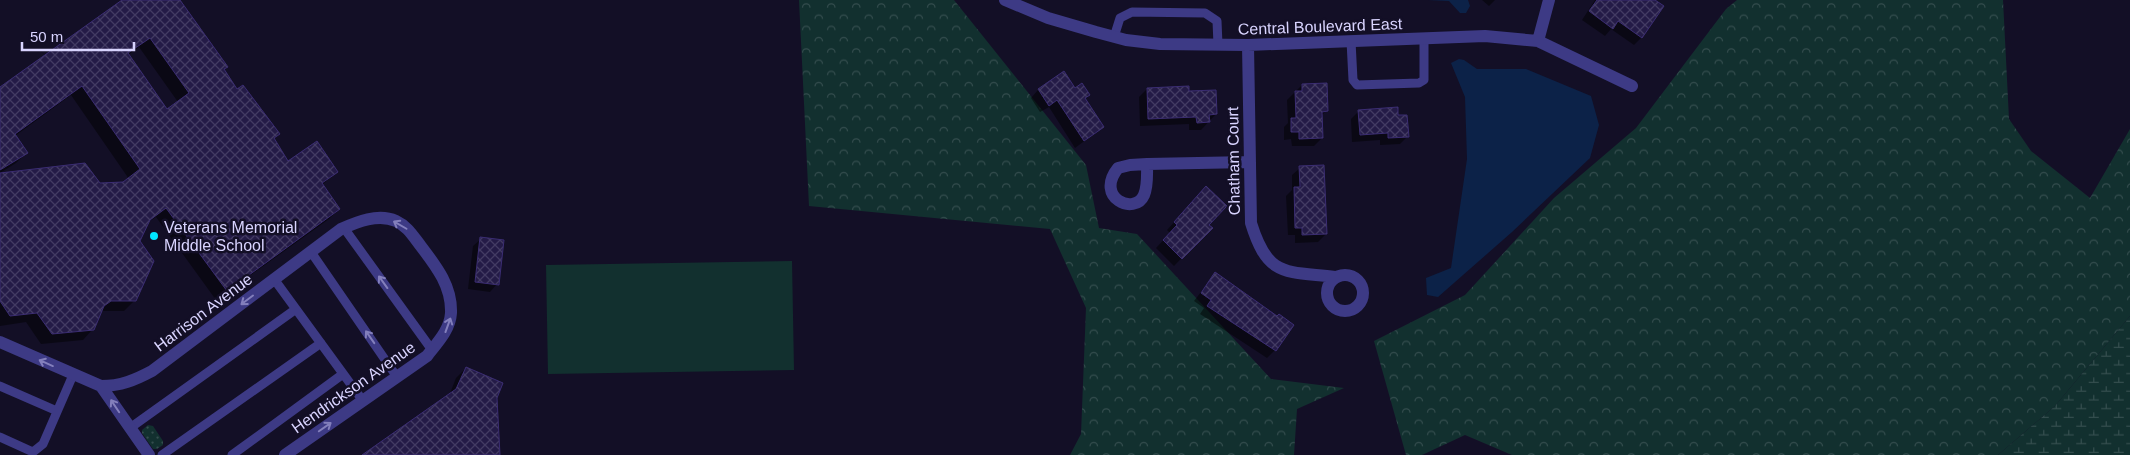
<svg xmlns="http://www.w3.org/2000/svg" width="2130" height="455" font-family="Arial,sans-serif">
	<defs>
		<pattern id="green-dots" width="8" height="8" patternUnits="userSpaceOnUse" patternTransform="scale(1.25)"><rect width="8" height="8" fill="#12302f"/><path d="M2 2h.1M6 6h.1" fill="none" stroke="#344d4e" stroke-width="1.8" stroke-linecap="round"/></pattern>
		<pattern id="forest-crowns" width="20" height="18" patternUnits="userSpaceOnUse" patternTransform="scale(1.25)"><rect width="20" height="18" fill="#12302f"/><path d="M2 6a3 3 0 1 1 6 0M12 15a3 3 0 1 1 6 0" fill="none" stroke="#344d4e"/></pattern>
		<pattern id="wetland-marsh" width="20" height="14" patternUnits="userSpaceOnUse" patternTransform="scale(1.25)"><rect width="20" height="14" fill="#12302f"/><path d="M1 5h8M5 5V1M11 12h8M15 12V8" fill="none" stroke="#344d4e"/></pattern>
		<pattern id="building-cross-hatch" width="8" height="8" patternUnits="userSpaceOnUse" patternTransform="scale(1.25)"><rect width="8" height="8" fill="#241b47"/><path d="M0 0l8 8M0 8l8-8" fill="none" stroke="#433b63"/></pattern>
	</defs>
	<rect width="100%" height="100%" fill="#130f26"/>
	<path fill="url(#green-dots)" d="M148 425 153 426 163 441V445L157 449H153L142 433V430Z"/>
	<path fill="url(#forest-crowns)" d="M799 0H954L1086 165 1099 228 1137 234 1271 379 1344 388 1297 409 1294 455H1070L1081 434 1086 308 1050 229 809 206Z
		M1737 0H2003L2009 119 2031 151 2090 198 2130 129V316L2055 406 1998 455H1512L1465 435 1422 455H1406L1374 341 1465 295 1554 198 1636 128 1726 9Z"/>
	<path fill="url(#wetland-marsh)" d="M2130 316V455H1998L2055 406Z"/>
	<path fill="#12302f" d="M792 261 794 370 548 374 546 265Z"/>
	<path fill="#0c2248" d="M1428 0H1468L1470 6 1466 13H1460L1449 1Z
		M1459 59 1464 60 1477 69H1526L1591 96 1599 125 1590 158 1512 232 1438 297 1427 295 1426 278 1451 268 1467 159 1465 97 1451 63Z"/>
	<path fill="#0007" fill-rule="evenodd" d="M125 0H179L237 90 278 134 273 139 288 163 336 172 322 185 339 209 329 219 216 300 156 217 147 223 138 241 135 300 124 311H101L93 329 83 340 41 344 26 322 0 326V174L100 185 124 183 129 179 71 95 15 136 26 153 16 163 0 173V89ZM139 47 178 102 167 111 128 55Z
		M1482 0H1495L1489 6Z
		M1595 0H1653L1642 37 1634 45 1611 29 1605 36 1582 20Z
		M1064 73 1103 127 1075 148 1049 107 1040 112 1031 98 1038 90Z
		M1302 85 1326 111 1321 116 1322 138 1314 146H1292L1291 139 1284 140V127L1288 123 1287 100Z
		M1147 89 1188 92 1216 114 1201 130H1189V124L1140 126 1139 97Z
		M1359 111 1397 116 1408 136 1400 144 1380 145V140L1352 142 1351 119Z
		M1300 168 1326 234 1318 242 1295 243V235H1288L1286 196 1292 190V175Z
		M1199 195 1207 225 1211 228 1174 266 1156 248 1170 233 1167 230Z
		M481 239 497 284 490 292 468 289 473 246Z
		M1215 274 1275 350 1267 358 1200 314 1204 308 1194 301Z
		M466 368 496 397 499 455H364L449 396 456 378Z"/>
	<path fill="url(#building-cross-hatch)" stroke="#3b2d73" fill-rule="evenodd" d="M122 0H180L228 67 224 69 237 89 243 85 280 134 274 138 288 161 317 141 338 172 322 183 340 209 227 291 166 208 150 220 140 241 154 261 136 301H111L104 306 94 330 52 334 37 313 10 316 0 301V173L85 163 100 183 123 182 140 169 82 86 15 134 28 153 0 170V87ZM150 38 189 93 167 109 128 53Z
		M1597 0H1655L1664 6 1642 38 1618 21 1613 29 1589 11Z
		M1064 71 1075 88 1082 83 1090 95 1085 98 1104 127 1084 141 1057 100 1049 106 1038 89Z
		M1327 83 1328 111 1322 112 1323 138 1299 139V132H1291V118H1296L1295 91H1302V84Z
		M1189 86V91L1216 90 1217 114 1209 115 1210 122 1197 123 1196 117 1148 119 1147 88Z
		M1398 107V115H1407L1409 137 1388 138V133L1360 135 1358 110Z
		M1324 165 1327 234 1302 235V228H1295L1294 187H1300L1299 166Z
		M1206 186 1227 206 1209 225 1213 228 1182 259 1163 240 1177 225 1174 222Z
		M480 237 504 240 499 285 475 282Z
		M1215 272 1277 316 1279 314 1294 325 1276 351 1207 306 1211 300 1201 293Z
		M466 367 503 383 497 398 500 455H362L456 389Z"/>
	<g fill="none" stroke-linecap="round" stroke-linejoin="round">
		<path stroke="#3d3a85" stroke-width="9" d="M1114 37 1120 18 1132 12 1205 13 1217 21 1218 45
			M1351 41 1353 80 1357 85 1419 83 1424 80V38
			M344 228 432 350
			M311 252 397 377
			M274 279 363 401
			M0 386 57 411
			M130 428 296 309
			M0 437 33 452 43 444 73 375
			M162 455 321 343
			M232 455 343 374"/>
		<path stroke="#3d3a85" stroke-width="12" d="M1005 0 1048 18 1096 32 1126 40 1160 44 1248 45 1485 36 1538 41 1632 86
			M1538 41 1549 0
			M1248 45 1251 223C1268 278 1285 271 1335 277
			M1147 164C1147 174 1148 186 1144 195 1135 216 1094 198 1118 168L1130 165 1147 164 1249 162
			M1327 293a18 18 0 1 1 36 0a18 18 0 1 1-36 0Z
			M0 342 101 386C121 386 135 380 152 371L341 229C357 222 378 213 396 221 407 226 413 236 420 245 436 266 452 286 451 313 450 330 437 343 427 356L285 455
			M101 386 149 455"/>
	</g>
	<defs><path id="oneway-shaft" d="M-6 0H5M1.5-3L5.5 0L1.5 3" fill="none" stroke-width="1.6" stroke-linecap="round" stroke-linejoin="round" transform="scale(1.25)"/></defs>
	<g stroke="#837fbc">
		<use href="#oneway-shaft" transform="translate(400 225) rotate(-150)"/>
		<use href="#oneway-shaft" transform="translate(383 282) rotate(-126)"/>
		<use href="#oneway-shaft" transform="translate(247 300) rotate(143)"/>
		<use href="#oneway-shaft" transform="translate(448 325) rotate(-70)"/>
		<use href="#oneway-shaft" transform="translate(370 337) rotate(-125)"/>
		<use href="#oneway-shaft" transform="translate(46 363) rotate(-156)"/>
		<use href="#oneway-shaft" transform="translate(115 406) rotate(-124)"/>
		<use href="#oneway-shaft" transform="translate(325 427) rotate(-35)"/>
	</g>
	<circle fill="#00e5ff" stroke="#130f26" stroke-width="2" cx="154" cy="236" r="5"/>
	<g text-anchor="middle" stroke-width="5" stroke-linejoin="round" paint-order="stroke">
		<g font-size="16" fill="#d9d4ff" stroke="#130f26">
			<text transform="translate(1320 26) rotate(-2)" y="6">Central Boulevard East</text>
			<text transform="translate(1233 161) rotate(-91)" y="6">Chatham Court</text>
			<text transform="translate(203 312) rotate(-37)" y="6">Harrison Avenue</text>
			<text transform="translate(353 387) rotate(-35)" y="6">Hendrickson Avenue</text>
		</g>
		<g font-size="16" fill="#d9d4ff" stroke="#130f26" text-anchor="start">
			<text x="164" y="233">Veterans Memorial<tspan x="164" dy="18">Middle School</tspan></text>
		</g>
	</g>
	<path d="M22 42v8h112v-8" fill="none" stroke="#d9d4ff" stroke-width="2.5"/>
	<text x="30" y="42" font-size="15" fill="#d9d4ff" stroke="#130f26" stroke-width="4" paint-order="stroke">50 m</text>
</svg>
